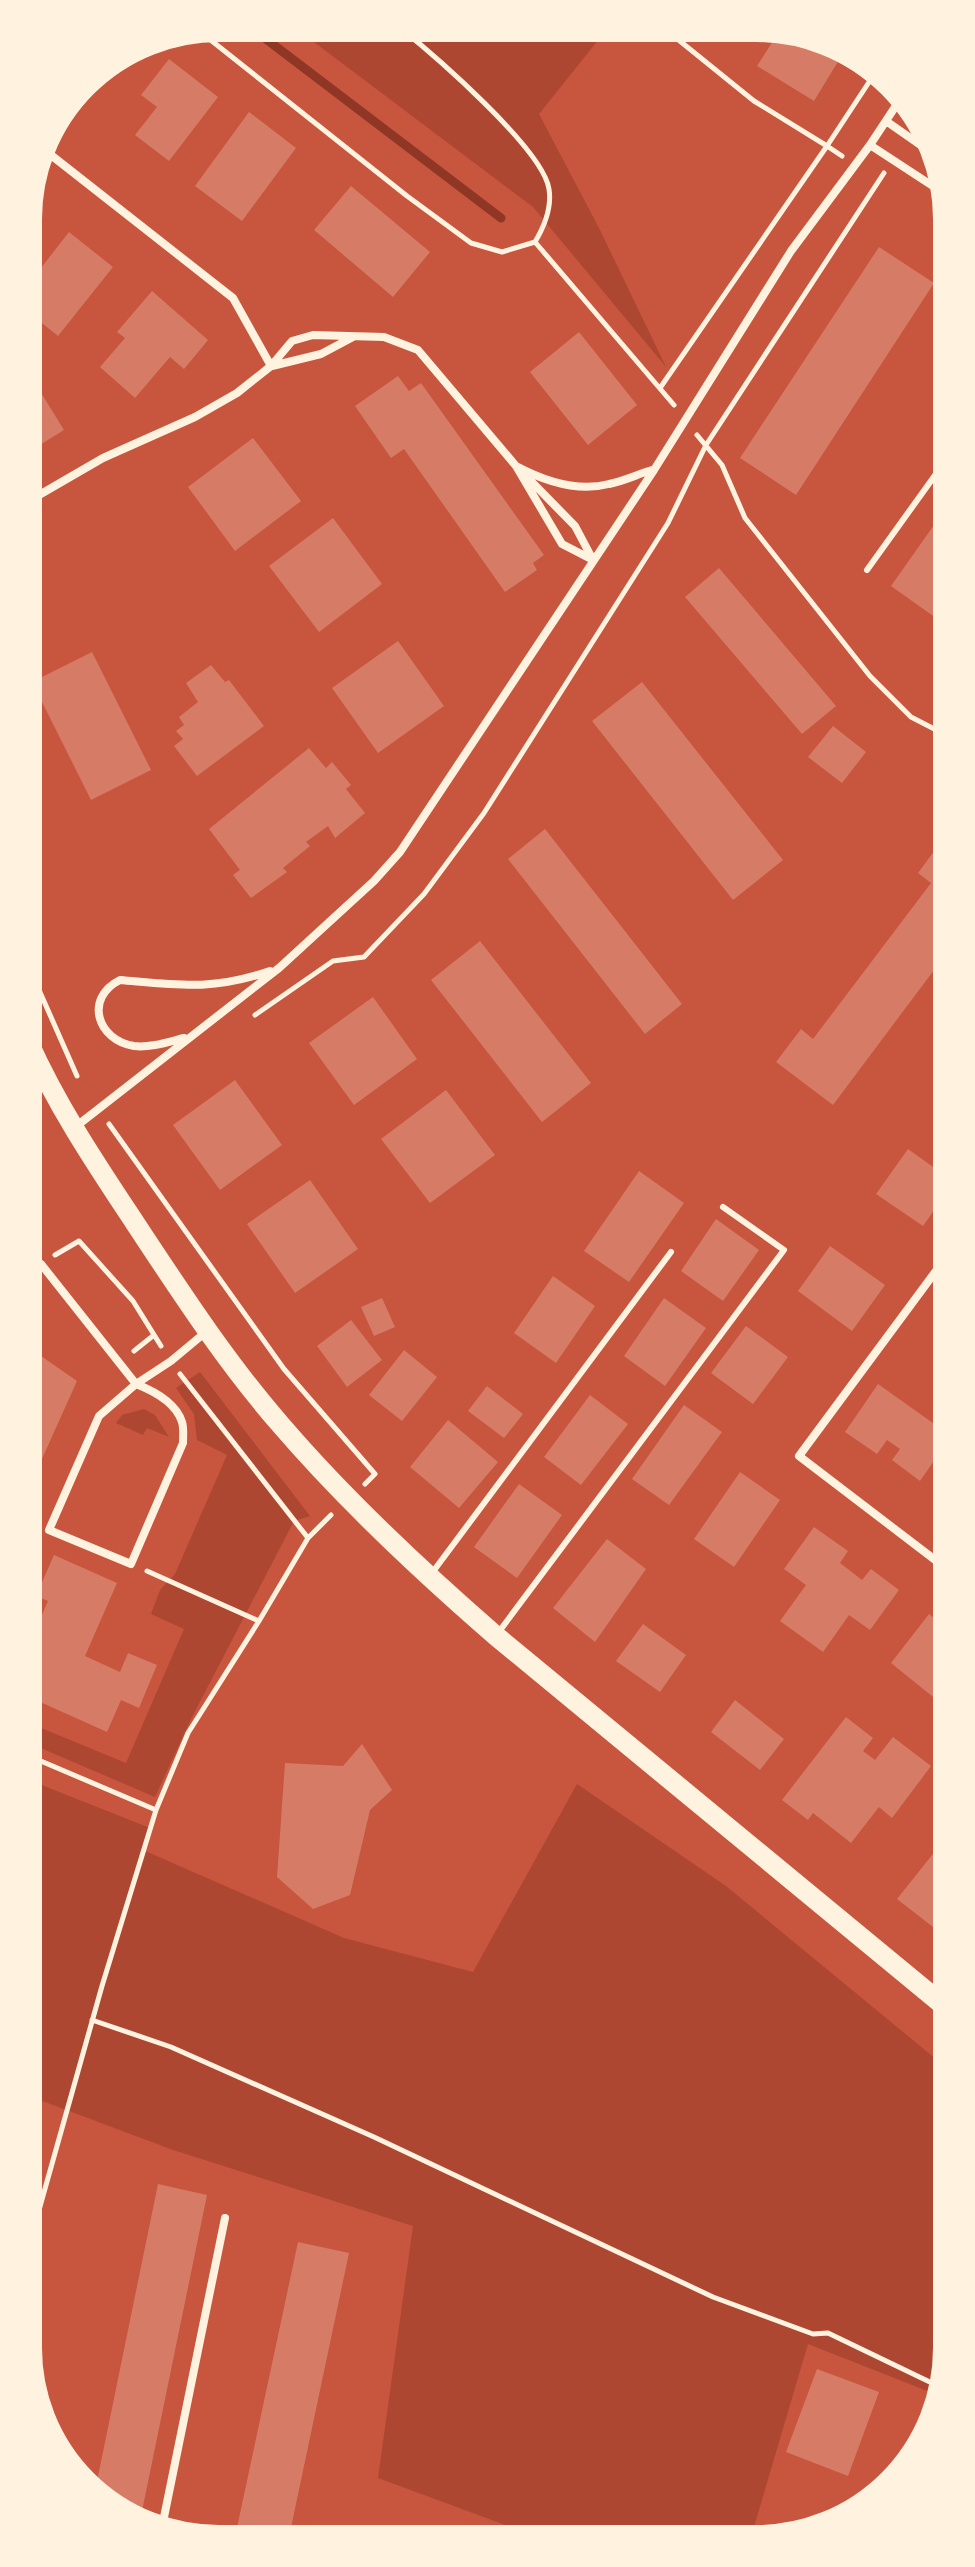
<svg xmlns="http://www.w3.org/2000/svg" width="975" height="2567" font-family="'IBM Plex Sans',sans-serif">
	<rect width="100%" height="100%" fill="#c8553d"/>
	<path fill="#ae4732" d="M294 27 607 29 539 114 599 228 666 367 533 207Z
		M200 1372 310 1516 294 1521 191 1719 155 1797 29 1743V1723L126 1763 184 1629 151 1614 160 1590 175 1574 227 1455 197 1440 194 1414 176 1388Z
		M144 1409 155 1415 169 1437 147 1428 143 1435 116 1423 122 1415Z
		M29 1780 150 1828 143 1850 344 1938 473 1972 577 1784 726 1886 948 2069 949 2360 940 2396 808 2344 751 2537H538L378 2478 413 2226 173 2150 29 2096Z"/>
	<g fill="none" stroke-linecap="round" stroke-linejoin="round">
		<path stroke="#8f3625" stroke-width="9" d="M249 26 501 218"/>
	</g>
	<path fill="#d67c66" d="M710 29H739L731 42Z
		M780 30H794L842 55 814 101 757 66Z
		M169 59 218 97 169 161 135 135 157 107 141 95Z
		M112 62 85 97 78 92 91 74Z
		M249 112 296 148 242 221 195 186Z
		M351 186 430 252 393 297 314 230Z
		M69 232 113 267 58 336 27 311V286Z
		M879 247 934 283 796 495 740 458Z
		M152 291 208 340 184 369 170 357 135 398 100 367 125 338 117 332Z
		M579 332 637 405 588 445 530 372Z
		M27 370 64 430 27 453Z
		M398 376 409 391 421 383 544 555 533 563 537 570 505 592 404 449 391 458 355 406Z
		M253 438 301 501 235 551 188 487Z
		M946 508V604L936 618 891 586Z
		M333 518 382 584 319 632 269 566Z
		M719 568 836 706 802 734 685 597Z
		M398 641 444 706 378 753 332 688Z
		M92 652 151 770 91 800 32 682Z
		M211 665 225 682 229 680 264 726 197 776 174 746 183 739 176 731 184 725 179 717 198 702 186 683Z
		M642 682 783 860 733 900 592 721Z
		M833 726 866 752 842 783 808 757Z
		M309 748 326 768 332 762 351 785 346 789 365 813 335 838 328 826 306 842 310 846 283 868 287 872 251 898 233 875 240 870 209 829Z
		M545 829 682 1004 645 1034 508 859Z
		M946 835V954L833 1105 776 1062 801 1029 813 1039 931 883 918 873Z
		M480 941 591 1083 542 1122 431 980Z
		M373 997 417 1059 354 1105 309 1043Z
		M235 1080 282 1145 220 1190 173 1125Z
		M446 1090 495 1155 430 1203 381 1139Z
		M908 1149 947 1177V1192L923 1226 876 1194Z
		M639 1171 684 1203 629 1282 584 1251Z
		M310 1180 358 1249 295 1293 247 1224Z
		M716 1219 759 1250 723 1301 681 1271Z
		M830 1246 885 1285 852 1331 798 1291Z
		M553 1276 595 1306 556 1363 514 1333Z
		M382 1298 395 1327 374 1336 361 1307Z
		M664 1298 706 1328 665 1386 624 1356Z
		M947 1318V1363L938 1357 946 1345 934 1336Z
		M351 1320 382 1360 347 1387 317 1346Z
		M746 1326 788 1357 753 1404 711 1373Z
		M28 1347 77 1381 28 1490Z
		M404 1350 437 1377 402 1421 369 1395Z
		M878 1384 947 1433V1442L920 1481 892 1460 900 1449 887 1440 877 1454 845 1432Z
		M487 1386 523 1414 504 1438 468 1411Z
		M590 1395 628 1424 581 1485 544 1457Z
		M684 1405 722 1432 669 1505 632 1479Z
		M448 1420 498 1462 459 1508 410 1467Z
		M740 1472 780 1500 734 1567 694 1539Z
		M519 1484 562 1515 517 1578 474 1547Z
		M814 1527 848 1551 840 1563 862 1580 871 1569 899 1590 870 1630 849 1615 823 1652 780 1621 806 1585 784 1569Z
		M607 1539 646 1569 595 1642 553 1608Z
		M54 1555 117 1583 85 1656 120 1672 128 1653 157 1665 139 1708 121 1700 107 1732 29 1697V1644L48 1601 36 1596Z
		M929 1614 947 1629 948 1709 891 1663Z
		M643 1624 686 1655 660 1692 616 1661Z
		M735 1700 784 1739 760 1770 711 1732Z
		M846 1717 873 1738 863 1751 875 1760 893 1737 931 1766 892 1818 879 1807 851 1843 813 1813 808 1820 782 1800Z
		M362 1744 392 1790 370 1810 350 1895 313 1909 277 1877 285 1763 343 1766Z
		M948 1835V1926L942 1934 897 1899Z
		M158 2184 207 2195 141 2516 95 2491Z
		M298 2242 349 2253 289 2537H235Z
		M817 2369 879 2392 848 2476 786 2452Z"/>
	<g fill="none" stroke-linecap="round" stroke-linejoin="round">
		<path stroke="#fff3e0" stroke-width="5" d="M399 27C433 54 543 149 549 189 552 208 544 227 535 242
			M665 29 754 101 827 146 875 73
			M198 30 407 196 471 243 502 252 535 242 674 405
			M660 388 827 146 842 156
			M697 435 722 465 745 518 870 676 911 717 946 735
			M936 730 946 715
			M28 965 77 1076
			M255 1015 333 961 364 957 424 894 484 813 668 523 706 445 884 173
			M109 1124 284 1369 375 1474 365 1484
			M55 1255 79 1241 133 1301 161 1346
			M134 1351 154 1335
			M180 1374 308 1538
			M147 1571 259 1621
			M29 1756 156 1810
			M92 2020 171 2047 374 2137 713 2297 813 2334 828 2333 934 2384
			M30 2242 102 1986 156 1810 188 1733 259 1621 308 1538 331 1515
			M924 2439 949 2293"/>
		<path stroke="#fff3e0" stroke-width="6" d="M867 570 946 460
			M432 1573 671 1252
			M498 1633 784 1250 723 1207"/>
		<path stroke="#fff3e0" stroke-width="8" d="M886 121 929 151
			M870 145 945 194
			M42 148 233 298 271 366
			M272 366 321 354 353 337
			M516 466C544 481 578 492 609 484 624 481 638 474 652 470
			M525 475 575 526 593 560
			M27 502 103 458 195 417 237 393 271 366 292 341 313 335 384 337 418 350 516 466 562 544 593 560
			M184 1038C168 1042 150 1048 134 1046 97 1040 84 998 120 980 178 985 212 991 270 971
			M74 1128 279 968 374 881 400 852 654 470 791 251 870 145 901 98
			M947 1256 799 1456 947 1569
			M28 1262 41 1264 136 1384 171 1361 207 1331
			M136 1384C154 1391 176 1403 182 1422 184 1428 183 1437 183 1443L131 1564 49 1530 99 1416Z
			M162 2527 225 2218"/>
		<path stroke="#fff3e0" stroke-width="20" d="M28 1041C57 1106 96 1164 135 1223 180 1291 226 1362 280 1424 346 1501 420 1570 496 1636L948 2009"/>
	</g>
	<path d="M0 0H975V2567H0ZM219 40H756A179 179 0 0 1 935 219V2348A179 179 0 0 1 756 2527H219A179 179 0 0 1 40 2348V219A179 179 0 0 1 219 40Z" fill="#fff3e0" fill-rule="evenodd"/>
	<path fill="none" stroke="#fff3e0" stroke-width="4" d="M219 40H756A179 179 0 0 1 935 219V2348A179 179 0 0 1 756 2527H219A179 179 0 0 1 40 2348V219A179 179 0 0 1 219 40Z"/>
</svg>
